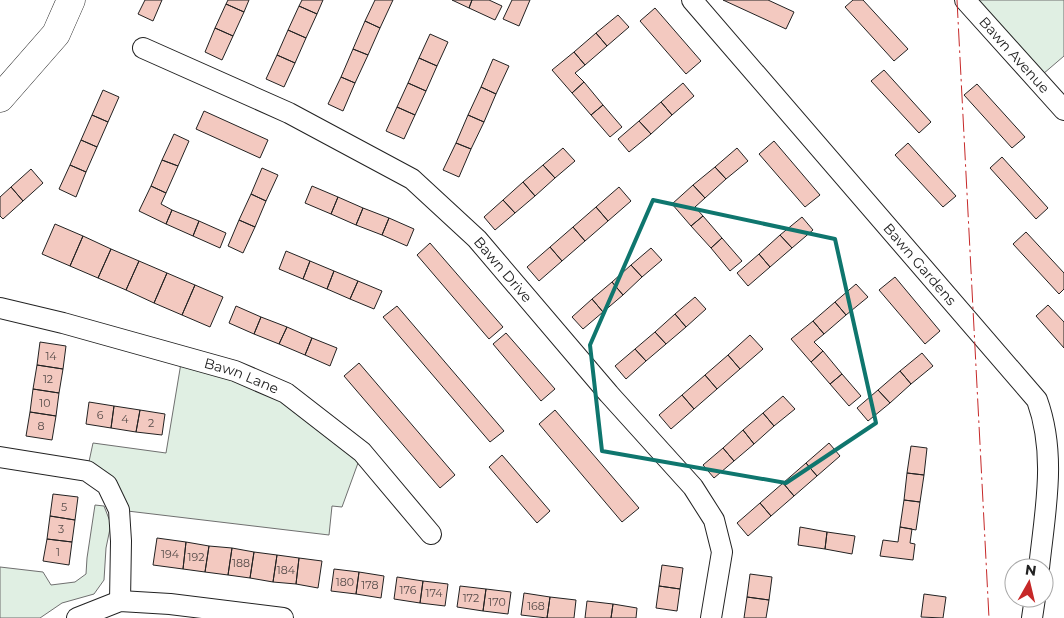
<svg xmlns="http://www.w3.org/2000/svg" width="1064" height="618" font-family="Montserrat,sans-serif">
	<rect width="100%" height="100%" fill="#fff"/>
	<path fill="#e0efe3" stroke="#6f6f6f" d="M965 0H1064V56L1036 80Z
		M182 357 235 371 362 452 342 507 332 506 329 535 119 510 87 471 93 443 166 453Z
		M95 505 104 506 111 524 106 548 104 580 94 594 62 603 40 618H0V567L43 572 51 585 75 582 86 574 87 558Z"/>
	<path fill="#f3c9c0" stroke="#222" d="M145 0H162L153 21 138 14Z
		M228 0H249L244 12 226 4Z
		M302 0H323L317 14 299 6Z
		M375 0H393L380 28 365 21Z
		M452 0H472L469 8Z
		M472 0H489L502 6 495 20 469 8Z
		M512 0H530L519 26 503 19Z
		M723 0H768L794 12 786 29Z
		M853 0H863L908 49 894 61 845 7Z
		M226 4 244 12 233 36 215 28Z
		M299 6 317 14 306 38 288 30Z
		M655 8 701 61 686 74 640 21Z
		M618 15 629 27 607 46 596 33Z
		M365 21 380 28 368 55 353 49Z
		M215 28 233 36 222 60 205 52Z
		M288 30 306 38 295 63 277 55Z
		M596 33 607 46 585 65 574 52Z
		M430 34 448 42 437 66 419 58Z
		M353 49 368 55 355 83 341 77Z
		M574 52 585 65 575 73 584 82 572 93 552 70Z
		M277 55 295 63 284 87 266 79Z
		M419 58 437 66 426 91 408 83Z
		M493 59 509 66 496 94 481 87Z
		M884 70 931 122 919 133 871 81Z
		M341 77 355 83 343 111 328 104Z
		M584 82 603 105 591 115 572 93Z
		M408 83 426 91 415 115 397 107Z
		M683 83 694 96 672 115 661 102Z
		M977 84 1025 137 1012 148 964 95Z
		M481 87 496 94 484 122 468 115Z
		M103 90 119 97 108 122 92 115Z
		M661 102 672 115 651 134 639 121Z
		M603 105 622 127 610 137 591 115Z
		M397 107 415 115 404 139 386 131Z
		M204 111 268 140 260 158 196 129Z
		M92 115 108 122 97 147 81 140Z
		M468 115 484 122 471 149 456 143Z
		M639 121 651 134 629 152 618 139Z
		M174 134 189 141 178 166 162 160Z
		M81 140 97 147 86 172 70 165Z
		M774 141 820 195 805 207 759 154Z
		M456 143 471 149 459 177 443 170Z
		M908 143 956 196 943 207 895 155Z
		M563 148 575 161 555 178 543 165Z
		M737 148 748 161 726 179 715 167Z
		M1002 157 1048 208 1036 219 990 168Z
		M162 160 178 166 166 193 151 186Z
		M70 165 86 172 76 197 59 189Z
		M543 165 555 178 535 196 523 182Z
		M715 167 726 179 705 198 693 185Z
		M262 168 278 175 266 201 251 194Z
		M31 169 43 183 23 201 11 187Z
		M523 182 535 196 515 213 503 200Z
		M693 185 705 198 695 207 703 216 691 226 672 204Z
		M151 186 166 193 161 204 172 210 166 224 139 211Z
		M312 186 338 197 331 214 305 203Z
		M11 187 23 201 3 219 0 216V197Z
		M619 187 631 201 608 221 596 207Z
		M251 194 266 201 255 227 239 220Z
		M338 197 363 208 356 225 331 214Z
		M503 200 515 213 495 230 484 217Z
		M596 207 608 221 585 241 573 227Z
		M363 208 389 218 382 235 356 225Z
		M172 210 199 221 193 236 166 224Z
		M703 216 722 238 711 248 691 226Z
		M802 217 813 230 792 248 780 235Z
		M389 218 414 229 407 246 382 235Z
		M239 220 255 227 243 253 228 246Z
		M199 221 226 233 220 248 193 236Z
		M55 224 83 236 70 266 42 254Z
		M573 227 585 241 562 261 550 247Z
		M1026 232 1064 273V289L1059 294 1013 244Z
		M780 235 792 248 770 267 759 254Z
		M83 236 111 249 98 278 70 266Z
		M722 238 742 261 730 271 711 248Z
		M430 243 503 327 489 339 417 255Z
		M550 247 562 261 539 281 527 267Z
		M651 248 662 260 642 277 631 265Z
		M111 249 139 261 126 290 98 278Z
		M286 251 310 261 303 279 279 269Z
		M759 254 770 267 748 286 737 273Z
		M139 261 167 273 154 303 126 290Z
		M310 261 334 271 327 289 303 279Z
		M631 265 642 277 623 295 612 282Z
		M334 271 358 281 350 299 327 289Z
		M167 273 195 285 182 315 154 303Z
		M895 277 940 331 925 344 879 290Z
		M358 281 382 291 374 309 350 299Z
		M612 282 623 295 603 312 592 299Z
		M856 284 868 297 846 315 835 302Z
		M195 285 223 297 210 327 182 315Z
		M695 297 706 309 686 327 675 314Z
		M592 299 603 312 583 329 572 317Z
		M835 302 846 315 824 334 813 321Z
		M1048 305 1064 322V348L1036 316Z
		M236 306 261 317 254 334 229 323Z
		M397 306 504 431 490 442 383 317Z
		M675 314 686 327 666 344 655 332Z
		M261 317 287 327 279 344 254 334Z
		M813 321 824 334 814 342 823 351 811 362 791 339Z
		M287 327 312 338 305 355 279 344Z
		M655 332 666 344 646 361 635 349Z
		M506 333 555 389 541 401 493 344Z
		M750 335 763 349 740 369 728 355Z
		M312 338 337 348 330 366 305 355Z
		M40 342 66 346 63 369 37 365Z
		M635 349 646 361 626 379 615 366Z
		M823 351 842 374 830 384 811 362Z
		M922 353 933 366 911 384 900 371Z
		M728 355 740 369 717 389 705 375Z
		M359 363 455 475 440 488 344 376Z
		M37 365 63 369 59 393 33 389Z
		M900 371 911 384 890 403 878 390Z
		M842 374 861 396 849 406 830 384Z
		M705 375 717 389 694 409 682 395Z
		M33 389 59 393 56 416 30 412Z
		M878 390 890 403 868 421 857 408Z
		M682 395 694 409 671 429 659 415Z
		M783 396 795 409 774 426 763 413Z
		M89 402 114 406 111 428 86 424Z
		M114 406 140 410 136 432 111 428Z
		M140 410 165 414 162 435 136 432Z
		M555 410 639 508 622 522 539 424Z
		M30 412 56 416 52 440 26 436Z
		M763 413 774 426 754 444 743 430Z
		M743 430 754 444 734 461 723 448Z
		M829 443 840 456 817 476 806 463Z
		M911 446 927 448 924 475 907 473Z
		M723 448 734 461 714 478 703 465Z
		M502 455 550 511 537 523 489 467Z
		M806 463 817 476 794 496 783 483Z
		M907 473 924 475 920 502 904 500Z
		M783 483 794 496 771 516 760 503Z
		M53 494 78 497 75 520 50 516Z
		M904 500 920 502 916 530 900 527Z
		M760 503 771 516 748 536 737 523Z
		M50 516 75 520 72 542 47 539Z
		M800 527 827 532 825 549 798 545Z
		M900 527 912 529 910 543 915 544 913 560 880 556 883 540 898 542Z
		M827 532 855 536 852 554 825 549Z
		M157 538 186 542 183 569 153 565Z
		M47 539 72 542 69 565 43 561Z
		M186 542 209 546 205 572 183 569Z
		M209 546 232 548 228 575 205 572Z
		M232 548 254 552 250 578 228 575Z
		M254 552 277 555 273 582 250 578Z
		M277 555 299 558 296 584 273 582Z
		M299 558 322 561 318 588 296 584Z
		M662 565 683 568 680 589 659 586Z
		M334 569 359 572 356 594 331 591Z
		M359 572 384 576 381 598 356 594Z
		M750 574 772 577 769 600 747 597Z
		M397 577 423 581 420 603 394 599Z
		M423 581 448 584 445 606 420 603Z
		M460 586 486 589 483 611 457 607Z
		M659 586 680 589 677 611 656 608Z
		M486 589 511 592 508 614 483 611Z
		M524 593 550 597 547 618 521 615Z
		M924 594 946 597 943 618 921 617Z
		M550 597 576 600 574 618H547Z
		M747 597 769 600 766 618H744Z
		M587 601 613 604 611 618H585Z
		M613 604 637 608 636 618H611Z"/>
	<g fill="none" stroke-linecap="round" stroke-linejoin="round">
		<g stroke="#222" stroke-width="22">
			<g id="street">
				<path id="s1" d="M692 0 1037 400C1057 455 1045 511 1039 568"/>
				<path id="s2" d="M965 0 1064 110"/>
				<path id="s3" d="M143 48 289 113 412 179 477 239 609 394 693 487 714 520 722 552 711 618"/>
				<path id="s4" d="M0 308 63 323 235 371 286 393 362 452 431 534"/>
				<path d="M0 457 87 471 107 485 119 510 121 541 120 601"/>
				<path d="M77 618 120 601 170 604 283 618"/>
				<path d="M1032 618 1035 598"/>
			</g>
		</g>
		<g stroke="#222" stroke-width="29">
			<path id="secondary" d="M0 98 56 34 71 0"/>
		</g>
		<use href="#street" stroke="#fff" stroke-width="20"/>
		<use href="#secondary" stroke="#fff" stroke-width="28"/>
		<path stroke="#c62828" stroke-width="1" stroke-dasharray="18 4 2.5 4" stroke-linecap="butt" d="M957 0 989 618"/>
	</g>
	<path fill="none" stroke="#0f766e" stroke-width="4" stroke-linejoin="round" d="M653 200 835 239 876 423 786 483 602 451 590 345Z"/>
	<g text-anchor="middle" stroke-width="4" stroke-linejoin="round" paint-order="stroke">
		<g font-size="11" fill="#564c4a">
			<text x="51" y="360">14</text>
			<text x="48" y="383">12</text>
			<text x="45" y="407">10</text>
			<text x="100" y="419">6</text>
			<text x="125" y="423">4</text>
			<text x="151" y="427">2</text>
			<text x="41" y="430">8</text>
			<text x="64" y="511">5</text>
			<text x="61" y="533">3</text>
			<text x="58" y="556">1</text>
			<text x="170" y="558">194</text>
			<text x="196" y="561">192</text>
			<text x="241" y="567">188</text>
			<text x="286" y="574">184</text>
			<text x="345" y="586">180</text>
			<text x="370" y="589">178</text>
			<text x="408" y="594">176</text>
			<text x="434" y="597">174</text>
			<text x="471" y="602">172</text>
			<text x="497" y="606">170</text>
			<text x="536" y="610">168</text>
		</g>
		<g font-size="14" fill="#222" stroke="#fff">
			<text dy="5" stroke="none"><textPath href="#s2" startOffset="74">Bawn Avenue</textPath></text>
			<text dy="5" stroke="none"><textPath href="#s1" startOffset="349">Bawn Gardens</textPath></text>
			<text dy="5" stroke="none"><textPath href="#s3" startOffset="428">Bawn Drive</textPath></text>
			<text dy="5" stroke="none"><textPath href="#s4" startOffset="251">Bawn Lane</textPath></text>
		</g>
	</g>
	<g transform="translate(1029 583) rotate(8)"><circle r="24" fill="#ffffff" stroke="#a7a7a7"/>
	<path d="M0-4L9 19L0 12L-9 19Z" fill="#c62828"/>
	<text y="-8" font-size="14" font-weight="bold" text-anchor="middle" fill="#222222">N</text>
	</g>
</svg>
